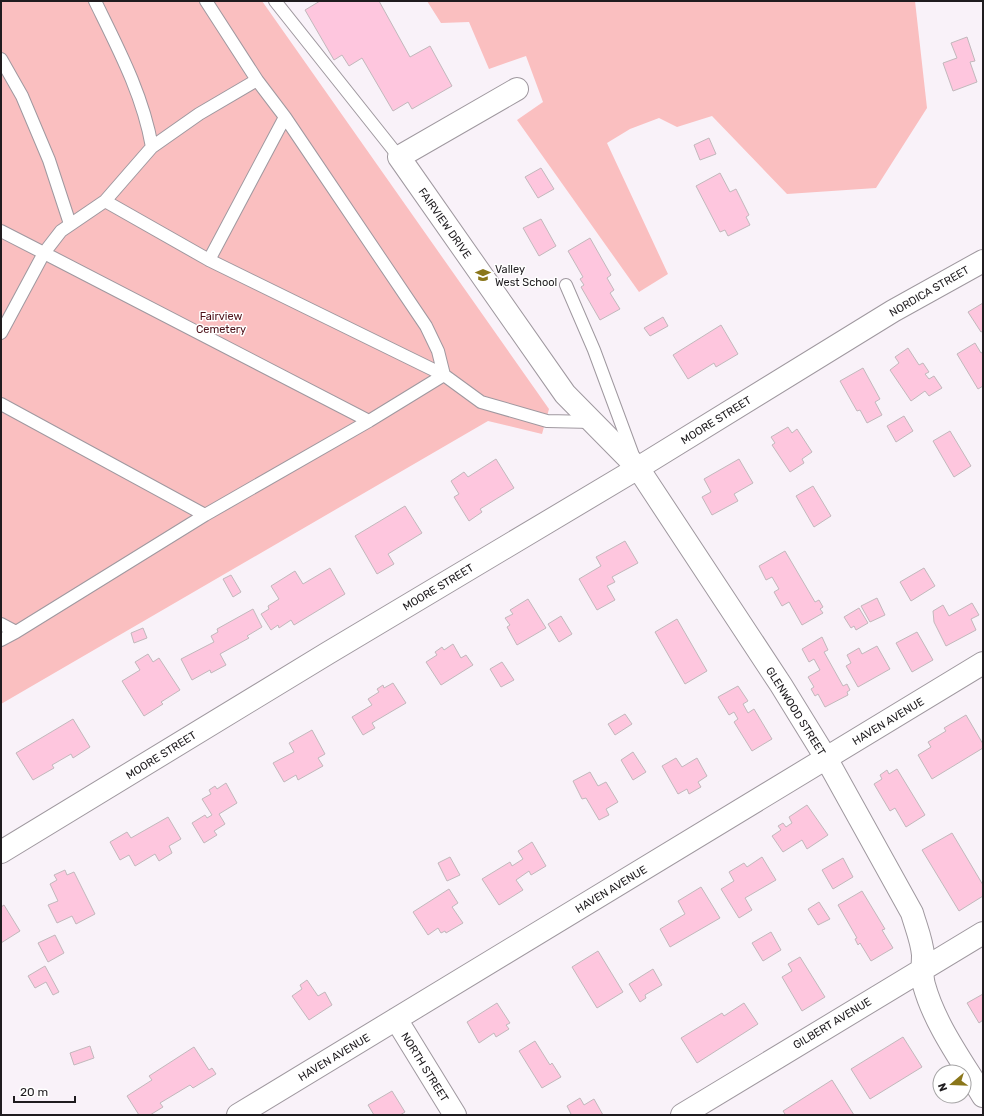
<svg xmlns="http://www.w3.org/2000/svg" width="984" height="1116" font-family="Rubik,sans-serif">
	<rect width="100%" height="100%" fill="#f9f2f9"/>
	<path fill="#fabfc0" d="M1 1H262L549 409 542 434 488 421 1 704Z
		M427 1H915L927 108 876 188 787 194 712 116 677 127 659 118 630 129 607 143 668 274 639 292 517 120 543 102 526 56 489 69 469 22 441 23Z"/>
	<path fill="#fec6de" stroke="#c2b8bc" d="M320 1H379L410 57 430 46 452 86 412 109 408 102 393 111 362 58 349 66 342 55 334 60 305 10Z
		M967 37 975 61 970 62 977 82 953 91 943 63 957 58 951 43Z
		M709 138 716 154 700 160 694 145Z
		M541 168 554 189 538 198 525 177Z
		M720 173 730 192 736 189 749 215 746 217 750 225 728 236 725 230 720 232 696 186Z
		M541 219 556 246 539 256 523 228Z
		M590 238 611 275 607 278 614 290 610 293 620 309 600 320 581 287 584 285 580 279 583 277 568 251Z
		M983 303V331L981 332 968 312Z
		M663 317 668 326 650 336 644 328Z
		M721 325 738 354 716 367 714 363 688 379 673 355Z
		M975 343 981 353 983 352V386L978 389 957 354Z
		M908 348 919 365 923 363 929 372 925 374 929 379 934 376 942 388 929 396 925 391 911 401 890 370 899 363 895 357Z
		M863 368 880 399 875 402 882 415 867 423 860 410 857 411 840 381Z
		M904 416 913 431 896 442 887 426Z
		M788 427 792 433 797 429 812 452 802 459 804 463 790 472 772 445 775 443 771 437Z
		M950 431 971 466 954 477 933 441Z
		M496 459 514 488 480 509 482 512 469 521 454 497 459 494 451 481 464 472 468 477Z
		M739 459 753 483 734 494 738 501 712 515 702 497 711 492 704 479Z
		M813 486 831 516 814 527 796 496Z
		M405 506 422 533 388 554 394 564 377 574 355 536Z
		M625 541 638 563 612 577 615 582 607 586 615 600 597 610 579 579 601 566 596 557Z
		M785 551 815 602 819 600 823 607 820 609 823 613 802 625 789 602 782 606 774 592 779 589 772 577 766 580 759 566Z
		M330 568 345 594 294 625 291 620 279 628 278 625 271 630 261 614 269 609 268 606 279 599 271 586 295 571 303 584Z
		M924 568 935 586 911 601 900 582Z
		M231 575 241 592 233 597 223 579Z
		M877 598 885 615 870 622 861 606Z
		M528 599 546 628 517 645 507 627 510 625 505 618 513 614 510 610Z
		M972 603 979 615 971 619 976 630 946 646 934 622 933 611 943 605 949 616Z
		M859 608 868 623 856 630 854 626 851 628 844 617Z
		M253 609 262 627 247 636 249 638 220 654 226 665 211 673 210 670 192 680 181 659 214 642 211 636 218 632 217 629Z
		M561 616 572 634 559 642 548 624Z
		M677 619 707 671 685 684 655 632Z
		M143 628 147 638 134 643 131 633Z
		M917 632 933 660 912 672 896 643Z
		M822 637 828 650 824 652 843 686 847 684 850 690 847 692 848 695 825 707 818 694 815 696 811 689 814 687 808 677 820 670 814 659 809 662 802 649Z
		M453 644 461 658 466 655 473 665 441 685 426 662 437 655 435 652 442 647 444 650Z
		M877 646 890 669 858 687 846 666 851 663 847 655 859 648 862 654Z
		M148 654 153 662 159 658 180 690 161 702 163 704 144 716 122 681 140 670 135 662Z
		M502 662 514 680 501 687 490 669Z
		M393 683 406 703 372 723 375 728 363 735 352 717 372 705 368 699 379 692 377 689 383 685 384 688Z
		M738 686 748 701 743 704 748 713 754 709 772 739 752 751 734 722 738 719 734 712 729 715 718 697Z
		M625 714 632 724 615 735 608 724Z
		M966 715 983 744V748L932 779 918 755 931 747 928 742 946 731 944 728Z
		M73 719 90 747 73 758 71 754 52 765 54 768 33 780 16 753Z
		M312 730 325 754 318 758 323 766 298 780 296 775 284 782 273 763 294 752 289 743Z
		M633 752 646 772 633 780 621 760Z
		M676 758 682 767 697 758 707 776 698 782 701 787 689 794 687 789 678 794 662 766Z
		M897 769 925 815 906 827 895 808 890 811 874 784 882 779 880 775 887 770 889 774Z
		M590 772 598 786 606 782 618 802 606 809 609 815 599 820 586 798 582 799 573 781Z
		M226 783 237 803 219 814 225 824 214 831 217 835 204 843 192 823 205 815 207 818 212 815 202 799 211 794 209 790 215 786 217 789Z
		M807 805 828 835 807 849 802 840 783 852 772 836 781 830 778 826 783 823 786 827 792 823 789 817Z
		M168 817 181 839 169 846 172 853 159 861 155 854 135 866 129 855 120 860 110 842 127 832 131 838Z
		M952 833 983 885V896L959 911 922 850Z
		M532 842 546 866 531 875 529 871 516 880 523 890 499 905 482 879 510 862 512 866 523 859 518 851Z
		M450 857 460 875 447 881 438 863Z
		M762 857 776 880 745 898 752 910 739 918 721 889 734 881 729 872 744 863 747 867Z
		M843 858 853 877 833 889 822 870Z
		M65 870 67 875 74 872 95 914 76 924 72 916 57 923 48 905 58 901 50 884 57 880 54 875Z
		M701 887 720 918 670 947 660 929 685 914 678 901Z
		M449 889 458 903 452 907 463 923 446 933 445 931 441 933 438 928 428 935 413 912Z
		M862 891 885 929 882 930 893 948 871 961 860 943 858 945 855 939 857 938 838 905Z
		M819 902 830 919 818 925 808 909Z
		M4 905 20 931 1 943V907Z
		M771 932 781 950 763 961 752 943Z
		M55 935 64 953 48 962 38 943Z
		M598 951 623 992 597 1008 572 967Z
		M800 957 825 997 802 1011 782 977 792 971 788 964Z
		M45 966 59 992 53 995 46 982 35 988 28 976Z
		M653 969 662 985 645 995 646 998 640 1002 629 984Z
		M307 980 318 996 325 992 332 1005 309 1020 292 996 302 989 300 985Z
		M983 994V1020L979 1023 967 1003Z
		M497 1003 510 1023 506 1025 509 1029 496 1037 494 1033 479 1043 467 1022Z
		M744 1003 758 1024 697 1063 681 1038 722 1013 724 1016Z
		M903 1037 922 1067 870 1099 851 1069Z
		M535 1041 550 1065 552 1063 561 1077 542 1088 519 1051Z
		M90 1046 94 1058 74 1065 70 1053Z
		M194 1047 209 1070 212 1068 216 1074 193 1088 190 1085 160 1103 163 1107 150 1115H139L127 1096 152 1080 149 1076Z
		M832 1080 854 1115H783L785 1114 783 1111Z
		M392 1091 405 1112 400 1115H374L368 1105Z
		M580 1098 584 1105 594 1099 603 1115H569L571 1114 567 1106Z"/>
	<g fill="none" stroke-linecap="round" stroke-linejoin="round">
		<g stroke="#9f989f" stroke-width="14">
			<path id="lane" d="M95 1C118 48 143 95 152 147
				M275 1 399 157
				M1 59 22 96 49 160 70 224
				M257 80 285 117 426 326 438 351 444 375 481 402 547 421 592 422
				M1 231 44 253 61 231 105 201 152 147 199 114 257 80 206 1
				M209 260 285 117
				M566 285 594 350 634 458
				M1 333 44 253 369 421 444 375 209 260 105 201
				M1 404 205 515
				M1 624 16 632 1 640
				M16 632 205 515 369 421"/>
		</g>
		<g stroke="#9f989f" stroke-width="24">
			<path id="street" d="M517 89 399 157 565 394 638 468 781 685 826 758 912 913C916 927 922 941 923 955 923 966 921 975 924 985 935 1025 962 1061 983 1096
				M1 852 328 653 638 468 893 311 983 261
				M396 1019 455 1115
				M238 1115 983 663
				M682 1115 983 933"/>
		</g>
		<use href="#lane" stroke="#fff" stroke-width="12"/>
		<use href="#street" stroke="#fff" stroke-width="22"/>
	</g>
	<defs>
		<g id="school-bare" transform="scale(1.2)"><path d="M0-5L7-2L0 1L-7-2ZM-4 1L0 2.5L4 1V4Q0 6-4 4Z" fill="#8a761a" stroke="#fff" stroke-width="2.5" paint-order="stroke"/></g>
	</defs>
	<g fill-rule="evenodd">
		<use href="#school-bare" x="483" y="275"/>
	</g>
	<g text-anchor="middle" stroke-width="3" stroke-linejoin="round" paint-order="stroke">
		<g font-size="11" fill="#1f1c1f" stroke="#fff">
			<text transform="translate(445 223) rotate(55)" y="4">FAIRVIEW DRIVE</text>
			<text transform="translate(929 291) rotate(-30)" y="4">NORDICA STREET</text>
			<text transform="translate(716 420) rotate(-32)" y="4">MOORE STREET</text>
			<text transform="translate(438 587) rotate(-31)" y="4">MOORE STREET</text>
			<text transform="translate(796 711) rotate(58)" y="4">GLENWOOD STREET</text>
			<text transform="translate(888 721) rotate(-31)" y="4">HAVEN AVENUE</text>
			<text transform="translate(161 755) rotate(-32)" y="4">MOORE STREET</text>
			<text transform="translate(611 889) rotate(-31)" y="4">HAVEN AVENUE</text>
			<text transform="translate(832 1023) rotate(-31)" y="4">GILBERT AVENUE</text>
			<text transform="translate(334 1057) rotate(-31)" y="4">HAVEN AVENUE</text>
			<text transform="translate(425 1067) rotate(58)" y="4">NORTH STREET</text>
		</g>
		<g font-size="11" fill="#1f1c1f" stroke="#fff" text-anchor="start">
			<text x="495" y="273">Valley<tspan x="495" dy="13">West School</tspan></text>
		</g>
		<g font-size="11" fill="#4c1018" stroke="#fff">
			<text x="221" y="320">Fairview<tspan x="221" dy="13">Cemetery</tspan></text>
		</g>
	</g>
	<rect width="984" height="1116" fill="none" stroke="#1f1c1f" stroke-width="4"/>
	<g transform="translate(952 1084) rotate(251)"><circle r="19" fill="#ffffff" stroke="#a5a4a5"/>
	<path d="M0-3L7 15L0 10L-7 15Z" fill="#8a761a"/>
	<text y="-6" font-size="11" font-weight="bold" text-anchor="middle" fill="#1f1c1f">N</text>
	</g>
	<path d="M14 1096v6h61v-6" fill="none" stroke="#1f1c1f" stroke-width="2"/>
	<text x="20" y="1096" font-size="12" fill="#1f1c1f" stroke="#ffffff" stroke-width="3" paint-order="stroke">20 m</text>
</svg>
